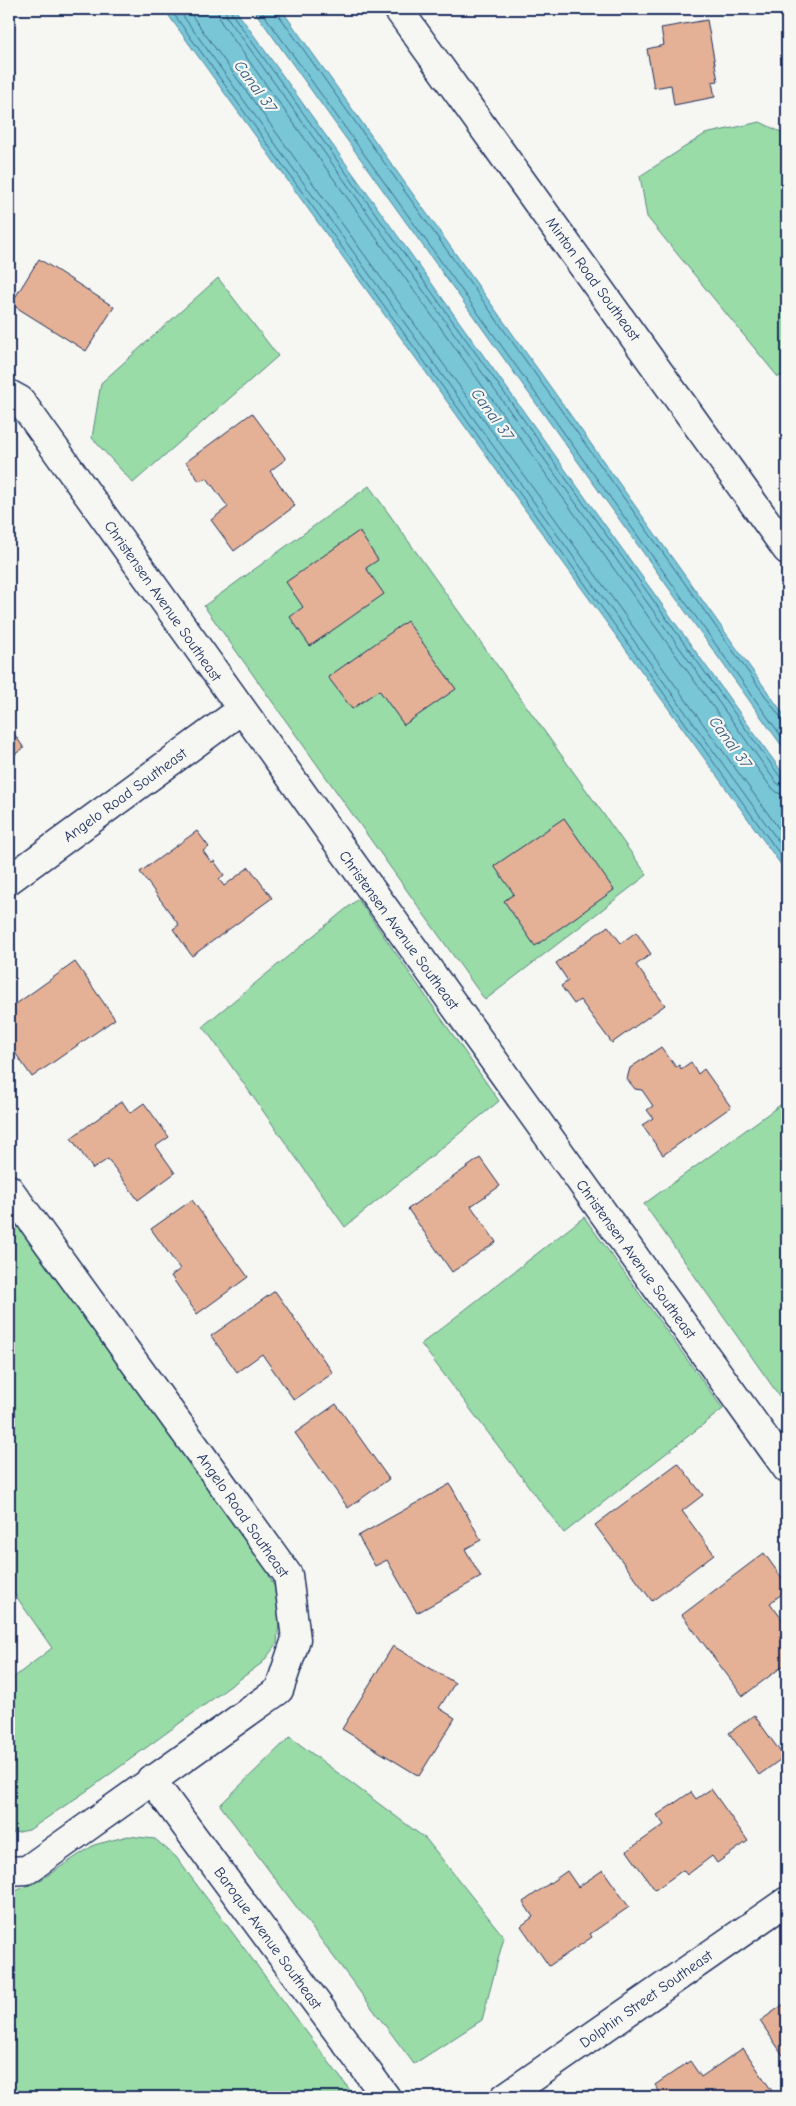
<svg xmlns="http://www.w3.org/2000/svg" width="796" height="2106" font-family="'Comic Neue',sans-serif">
	<rect width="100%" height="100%" fill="#f6f6f2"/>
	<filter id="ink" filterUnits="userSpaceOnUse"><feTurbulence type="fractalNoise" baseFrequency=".02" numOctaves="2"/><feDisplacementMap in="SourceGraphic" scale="10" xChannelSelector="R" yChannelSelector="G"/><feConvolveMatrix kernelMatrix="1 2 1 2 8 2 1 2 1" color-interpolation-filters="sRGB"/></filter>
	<g filter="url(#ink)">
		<path fill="#99dca7" stroke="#5a8682" d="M760 122 787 135V374L778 377 647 217 640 176 705 134Z
			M218 278 278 356 133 483 92 438 101 383Z
			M369 486 647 875 485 1000 204 606Z
			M358 899 499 1101 345 1227 203 1026Z
			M787 1100V1407L644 1204Z
			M9 1210 263 1562 281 1601 277 1644 262 1663 91 1788 29 1830 9 1834V1681L52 1648 9 1586Z
			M584 1217 723 1409 564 1533 421 1344Z
			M290 1737 426 1839 504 1937 482 2020 414 2064 220 1805Z
			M128 1836 155 1839 176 1857 355 2097H9V1894L42 1879 94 1845Z"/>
		<path fill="#78c6d6" stroke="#538aa6" d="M164 9H235L787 779V873Z
			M253 9H281L787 719V753Z"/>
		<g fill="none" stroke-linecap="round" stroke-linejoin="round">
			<path stroke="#406b8e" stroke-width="1" d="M170 9 787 864
				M178 9 787 853
				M187 9 787 840
				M217 9 221 22 770 786 778 793 787 795
				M225 9 227 17 776 782 781 786 787 787
				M231 9 232 14 781 778 787 781
				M260 9 787 744
				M277 9 278 14 781 718 787 721"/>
		</g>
		<path fill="#e4b196" stroke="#1b2f5e" d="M707 20 718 81 712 82 715 97 674 105 671 85 654 88 647 49 664 45 661 28Z
			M39 259 114 307 86 351 11 304Z
			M252 413 286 459 270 471 295 506 234 551 211 520 228 507 207 478 199 481 186 462Z
			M359 531 378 560 366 568 384 594 310 646 290 617 303 607 286 582Z
			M407 621 456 689 404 725 379 690 352 709 328 677Z
			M9 727 24 748 9 758Z
			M564 818 614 890 535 946 504 901 514 894 494 866Z
			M197 831 209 847 203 851 211 862 214 861 224 875 219 879 224 886 249 867 272 898 192 956 173 929 179 925 140 872Z
			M608 926 621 943 636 932 651 954 636 965 665 1005 612 1043 580 1000 574 1004 561 986 568 981 556 963Z
			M75 962 115 1019 32 1077 9 1044V1009Z
			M661 1047 676 1067 679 1065 681 1069 691 1062 698 1074 704 1069 731 1107 663 1155 642 1125 653 1118 647 1110 653 1106 642 1090 635 1089 627 1079 630 1068Z
			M122 1101 130 1113 144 1103 169 1137 156 1146 175 1173 138 1200 108 1159 93 1169 71 1138Z
			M480 1158 500 1186 471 1206 496 1242 452 1272 408 1209Z
			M192 1200 248 1277 197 1314 171 1276 180 1269 151 1229Z
			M275 1291 333 1373 294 1400 262 1354 237 1372 211 1336Z
			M336 1404 389 1479 348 1508 295 1433Z
			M678 1463 703 1495 682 1511 714 1554 652 1601 595 1525Z
			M450 1484 481 1540 465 1549 481 1577 417 1613 387 1560 375 1566 358 1536Z
			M764 1553 787 1585V1590L770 1603 787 1626V1663L743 1696 682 1615Z
			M393 1646 455 1683 439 1708 455 1718 419 1776 342 1729Z
			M754 1715 784 1757 759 1775 729 1733Z
			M711 1789 748 1841 717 1863 712 1856 687 1875 683 1870 655 1890 627 1851 664 1825 657 1815 691 1792 696 1799Z
			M603 1870 629 1907 590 1934 592 1937 549 1966 521 1926 533 1917 523 1902 567 1871 578 1887Z
			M787 2002V2061L760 2021Z
			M743 2048 776 2097H663L655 2085 690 2061 701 2077Z"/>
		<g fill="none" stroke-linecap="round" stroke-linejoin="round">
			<g stroke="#1b2f5e" stroke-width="31">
				<path id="minor" d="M9 394 20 400 787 1469
					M9 880 241 710
					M9 1189 288 1575 296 1639 279 1690 27 1870 9 1871
					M151 1779 386 2097
					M505 2097 787 1901"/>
			</g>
			<g stroke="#1b2f5e" stroke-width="31">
				<path id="tertiary" d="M398 9 787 550"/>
			</g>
			<use href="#minor" stroke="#f6f6f2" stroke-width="28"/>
			<use href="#tertiary" stroke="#f6f6f2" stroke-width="28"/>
		</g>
	</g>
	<g text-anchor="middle" stroke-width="4.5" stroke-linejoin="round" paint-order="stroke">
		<g font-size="15" fill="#1b2f5e" stroke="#f6f6f2">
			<text transform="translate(593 279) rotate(54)" y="5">Minton Road Southeast</text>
			<text transform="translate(163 601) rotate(55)" y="5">Christensen Avenue Southeast</text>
			<text transform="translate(125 795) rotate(-36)" y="5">Angelo Road Southeast</text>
			<text transform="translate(399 930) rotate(54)" y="5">Christensen Avenue Southeast</text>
			<text transform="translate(636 1259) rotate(54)" y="5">Christensen Avenue Southeast</text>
			<text transform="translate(243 1515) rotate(55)" y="5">Angelo Road Southeast</text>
			<text transform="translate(268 1938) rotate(54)" y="5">Baroque Avenue Southeast</text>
			<text transform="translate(646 1999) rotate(-35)" y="5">Dolphin Street Southeast</text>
		</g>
		<g font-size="16" font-style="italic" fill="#32557c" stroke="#f6f6f2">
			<text transform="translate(256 86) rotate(54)" y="6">Canal 37</text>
			<text transform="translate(493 414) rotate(54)" y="6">Canal 37</text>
			<text transform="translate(731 742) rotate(54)" y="6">Canal 37</text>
		</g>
	</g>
	<rect width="796" height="2106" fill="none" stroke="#f6f6f2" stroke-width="30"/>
	<rect x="15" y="15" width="766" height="2076" fill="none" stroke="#1b2f5e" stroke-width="2" filter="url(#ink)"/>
</svg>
